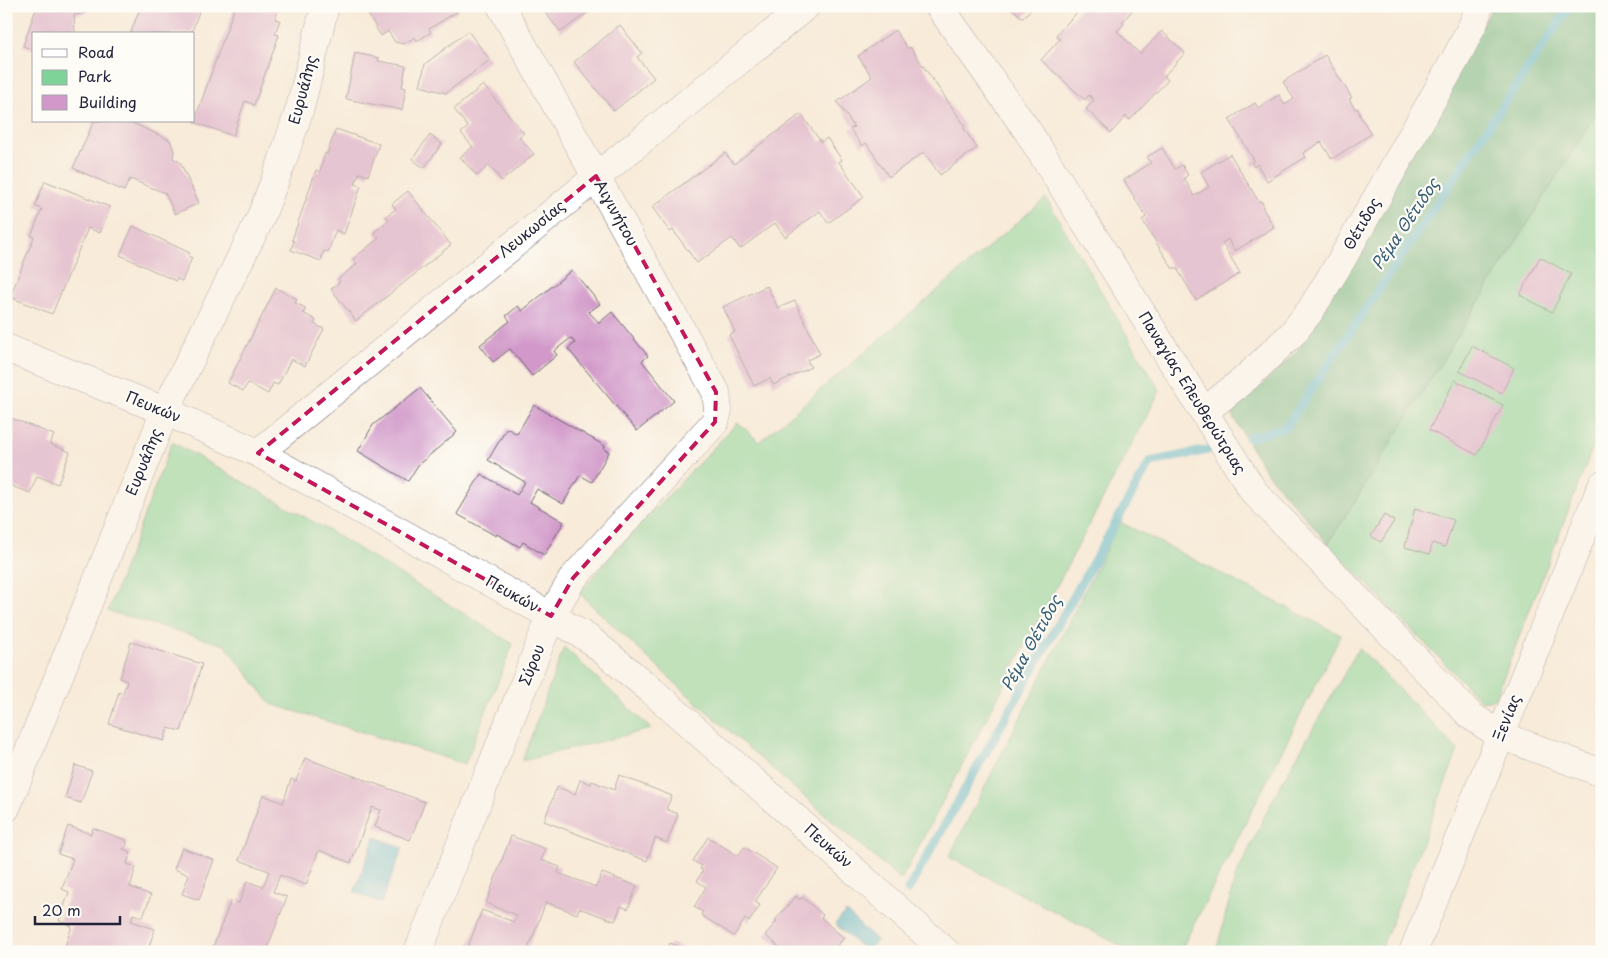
<svg xmlns="http://www.w3.org/2000/svg" width="1608" height="958" font-family="'Playpen Sans',sans-serif">
	<rect width="100%" height="100%" fill="#fdfcf7"/>
	<filter id="ink" filterUnits="userSpaceOnUse"><feTurbulence type="fractalNoise" baseFrequency=".02" numOctaves="2"/><feDisplacementMap in="SourceGraphic" scale="10" xChannelSelector="R" yChannelSelector="G"/><feConvolveMatrix kernelMatrix="1 2 1 2 8 2 1 2 1" color-interpolation-filters="sRGB"/></filter>
	<filter id="wash" filterUnits="userSpaceOnUse"><feTurbulence type="fractalNoise" baseFrequency=".0096" numOctaves="4" result="noise"/><feDisplacementMap in="SourceGraphic" scale="20" xChannelSelector="R" yChannelSelector="G"/><feGaussianBlur stdDeviation="1.12" result="paint"/><feColorMatrix in="noise" values="0 0 0 0 0 0 0 0 0 0 0 0 0 0 0 0 0 1.4 0 .05"/><feComposite in="paint" operator="in"/></filter>
	<g filter="url(#wash)">
		<rect width="100%" height="100%" fill="#f8ebd9"/>
		<path fill="#7ed498" stroke="#507b6a" d="M1602 104V424L1495 699 1481 701 1328 544Z
			M1046 198 1160 391 901 880C792 786 682 693 579 593L618 548 738 422 759 442Z
			M172 442 328 530 513 644 465 764 271 704 225 645 108 611Z
			M1120 522 1341 635 1180 952H1133L949 857Z
			M564 647 651 729 522 761Z
			M1359 648 1458 750 1380 952H1216L1235 878 1275 795Z"/>
		<path fill="#66b680" stroke="#446c5e" d="M1493 6H1602V104L1328 544 1265 471 1231 414 1297 351 1330 298Z"/>
		<path fill="#4fb6cd" stroke="#386c84" d="M375 837 403 848 381 903 354 892Z
			M846 912 877 941 866 952 835 924Z"/>
		<g fill="none" stroke-linecap="round" stroke-linejoin="round">
			<path stroke="#4fb6cd" stroke-width="9" d="M1249 438 1286 427 1570 6
				M908 890 1150 462 1208 450"/>
		</g>
		<g id="blocks">
			<path fill="#d198c9" d="M37 6H86V13L74 15 75 34H34V50L23 46Z
				M141 6H201L191 34 183 32V34H130Z
				M235 6H279L275 19 280 20 275 34 279 35 254 105 245 101 233 136 194 122Z
				M370 6H456L458 11 429 29 431 32 417 41 415 37 404 44 395 42 388 31 381 36 365 9Z
				M544 6H588L591 10 561 32 542 9Z
				M1009 6H1034L1023 18Z
				M1083 6H1136L1122 22 1124 24 1117 31 1140 54 1162 31 1185 53 1164 76 1168 80 1130 120 1126 116 1111 133 1086 109 1094 100 1089 95 1085 100 1041 60 1060 39 1056 35Z
				M620 25 642 53 637 57 654 78 614 111 574 62Z
				M895 30 908 49 910 47 965 126 963 127 977 148 940 175 924 152 889 177 866 143 862 146 850 129 854 127 837 102 872 77 858 56Z
				M468 31 490 60 446 93 420 86 425 64Z
				M355 53 379 58 378 61 406 66 402 87 406 88 402 110 346 99Z
				M1325 55 1352 98 1349 99 1355 109 1357 108 1360 114H1359L1371 134 1332 159 1321 142 1303 153 1306 157 1267 181 1257 164 1254 167 1251 162 1254 160 1229 119 1255 103 1258 108 1279 95 1285 105 1294 99 1283 82Z
				M483 85 524 133 519 137 534 154 502 181 489 165 477 176 460 157 473 147 461 133 468 127 454 109Z
				M801 114 821 142 827 138 842 160 839 162 864 197 828 223 820 211 785 237 775 223 740 249 732 238 697 263 673 230 670 232 652 207 725 153 734 164Z
				M94 121H128L170 140 174 151 173 158 180 162 199 203 175 214 165 193 130 179 124 191 73 168Z
				M336 129 379 144 368 176 359 173 355 184 361 186 344 234 336 230 328 252 324 251 321 261 291 250 294 241 292 240 316 170 320 172 325 153 327 154Z
				M430 135 442 144 424 168 412 159Z
				M1162 148 1175 169 1182 165 1188 175 1184 178 1194 196 1209 187 1201 172 1230 154 1259 202 1261 201 1264 206 1262 207 1274 227 1235 251 1228 239 1222 243 1240 273 1196 300 1176 267 1173 269 1142 220 1146 217 1124 180 1151 163 1147 157Z
				M45 181 110 207 100 233 88 228 52 314 10 297 34 237 31 236 42 209 35 206Z
				M6 184 14 187 6 207Z
				M408 191 451 245 356 321 331 289 340 282 338 279 357 264 353 259 379 238 374 232 389 220 386 216 396 209 392 204Z
				M133 226 190 253 188 256 192 258 182 281 177 279 176 281 120 255Z
				M1540 257 1571 274 1552 312 1520 295Z
				M572 270 600 304 589 312 599 323 612 312 648 356 642 361 674 401 637 431 568 349 575 343 571 338 554 351 557 355 532 376 510 349 493 362 480 345 510 321 506 316 518 306 522 311Z
				M767 286 778 308 795 301 820 354 807 360 811 367 773 385 770 378 754 386 729 335 735 332 723 307Z
				M276 288 297 299 295 303 306 308 303 313 316 320 314 324 324 329 305 366 291 359 278 385 273 383 268 394 248 383 243 391 228 383Z
				M1472 346 1514 368 1502 393 1459 371Z
				M1455 380 1503 405 1477 455 1429 430Z
				M420 388 457 432 418 465 408 481 358 451 373 425Z
				M534 405 605 446 604 449 609 452 592 482 580 475 563 504 537 489 530 502 564 522 544 555 523 542 520 547 497 534 496 536 457 514 481 474 517 495 525 482 488 460 507 428 517 434Z
				M6 416 54 435 50 444 70 452 58 484 37 476 30 493 6 484Z
				M1415 508 1454 520 1445 547 1432 543 1430 554 1405 547Z
				M1384 515 1394 521 1381 542 1371 536Z
				M131 642 202 664 181 731 168 728 164 741 109 724 119 692 123 693 127 681 120 678Z
				M305 758 425 802 410 840 375 827 381 810 372 807 351 863 319 850 306 885 280 875 273 892 287 897 266 952H211L231 900 239 903 247 881 263 887 269 871 239 860 263 795 283 803 291 779 296 781Z
				M75 765 92 771 81 803 65 798Z
				M619 775 672 796 666 809 678 814 667 843 655 838 647 861 544 821 557 787 575 794 580 780 591 784 592 781 614 790Z
				M68 826 91 834 93 828 126 840 127 845 123 849 131 852 127 864 136 867 130 887 151 895 143 917 133 914 131 921 155 929 147 952H63L72 926 59 921 69 892 62 889 73 859 58 854Z
				M511 836 546 849 541 860 560 867 558 873 596 887 602 873 637 886 628 909 621 906 615 921 579 908 577 914 546 902 527 952H466L482 910 514 922 516 918 517 915 486 903Z
				M708 837 738 856 744 847 777 868 755 902 760 905 749 922 745 919 734 936 701 915 703 912 694 907 706 887 697 881 703 870 700 869 702 866 693 861Z
				M182 848 214 860 199 900 182 894 189 875 174 869Z
				M796 896 800 900 802 897 823 915 821 918 844 938 831 952H785L765 935 777 921 775 920Z
				M670 943 693 952H667Z"/>
		</g>
	</g>
	<g filter="url(#ink)">
		<use href="#blocks" fill-opacity="0" stroke="#6d6872" stroke-width="1"/>
		<g fill="none" stroke-linecap="round" stroke-linejoin="round">
			<g stroke="#6d6872" stroke-width="29">
				<path id="minor" d="M6 348 165 411 258 453 551 616 589 639 651 690 946 952
					M1204 412 1247 377 1292 334 1310 311 1342 259 1456 58 1474 22 1479 6
					M258 453 806 6
					M6 808 165 411 260 219 282 162 300 108 325 6
					M418 952 551 616 573 578 715 422 718 410 716 392 501 6"/>
			</g>
			<g stroke="#6d6872" stroke-width="29">
				<path id="tertiary" d="M939 6 1027 130 1254 492 1471 716 1500 735 1602 773
					M1413 952 1602 485"/>
			</g>
			<use href="#minor" stroke="#fff" stroke-width="28"/>
			<use href="#tertiary" stroke="#fff" stroke-width="28"/>
		</g>
	</g>
	<path d="M0 0H1608V958H0ZM596 176 716 392 715 422 573 578 551 616 258 453Z" fill="#f8ebd9" fill-opacity=".55" fill-rule="evenodd"/>
	<path fill="none" stroke="#c2185b" stroke-width="4" stroke-dasharray="10 6" stroke-linejoin="round" d="M596 176 716 392 715 422 573 578 551 616 258 453Z"/>
	<g text-anchor="middle" stroke-width="4.5" stroke-linejoin="round" paint-order="stroke">
		<g font-size="15" fill="#22223b" stroke="#fdfcf7">
			<text transform="translate(303 90) rotate(-75)" y="5">Ευρυάλης</text>
			<text transform="translate(616 213) rotate(61)" y="5">Αιγινήτου</text>
			<text transform="translate(1362 224) rotate(-60)" y="5">Θέτιδος</text>
			<text transform="translate(532 229) rotate(-39)" y="5">Λευκωσίας</text>
			<text transform="translate(1192 393) rotate(58)" y="5">Παναγίας Ελευθερώτριας</text>
			<text transform="translate(153 407) rotate(22)" y="5">Πευκών</text>
			<text transform="translate(144 462) rotate(-68)" y="5">Ευρυάλης</text>
			<text transform="translate(512 594) rotate(29)" y="5">Πευκών</text>
			<text transform="translate(532 665) rotate(-68)" y="5">Σύρου</text>
			<text transform="translate(1507 718) rotate(-68)" y="5">Ξενίας</text>
			<text transform="translate(828 846) rotate(41)" y="5">Πευκών</text>
		</g>
		<g font-size="16" font-style="italic" fill="#345d75" stroke="#fdfcf7">
			<text transform="translate(1405 224) rotate(-56)" y="6">Ρέμα Θέτιδος</text>
			<text transform="translate(1031 643) rotate(-61)" y="6">Ρέμα Θέτιδος</text>
		</g>
	</g>
	<rect width="1608" height="958" fill="none" stroke="#fdfcf7" stroke-width="25"/>
	<rect x="32" y="32" width="162" height="90" fill="#fdfcf7" stroke="#a5a5ac"/>
	<rect x="42" y="49" width="25" height="8" fill="#ffffff" stroke="#a5a5ac"/>
	<text x="78" y="58" font-size="15" fill="#22223b">Road</text>
	<rect x="42" y="70" width="25" height="15" fill="#7ed498" stroke="#a5a5ac"/>
	<text x="78" y="82" font-size="15" fill="#22223b">Park</text>
	<rect x="42" y="95" width="25" height="15" fill="#d198c9" stroke="#a5a5ac"/>
	<text x="78" y="108" font-size="15" fill="#22223b">Building</text>
	<path d="M35 916v8h85v-8" fill="none" stroke="#22223b" stroke-width="2.5"/>
	<text x="42" y="916" font-size="15" fill="#22223b" stroke="#fdfcf7" stroke-width="4" paint-order="stroke">20 m</text>
</svg>
